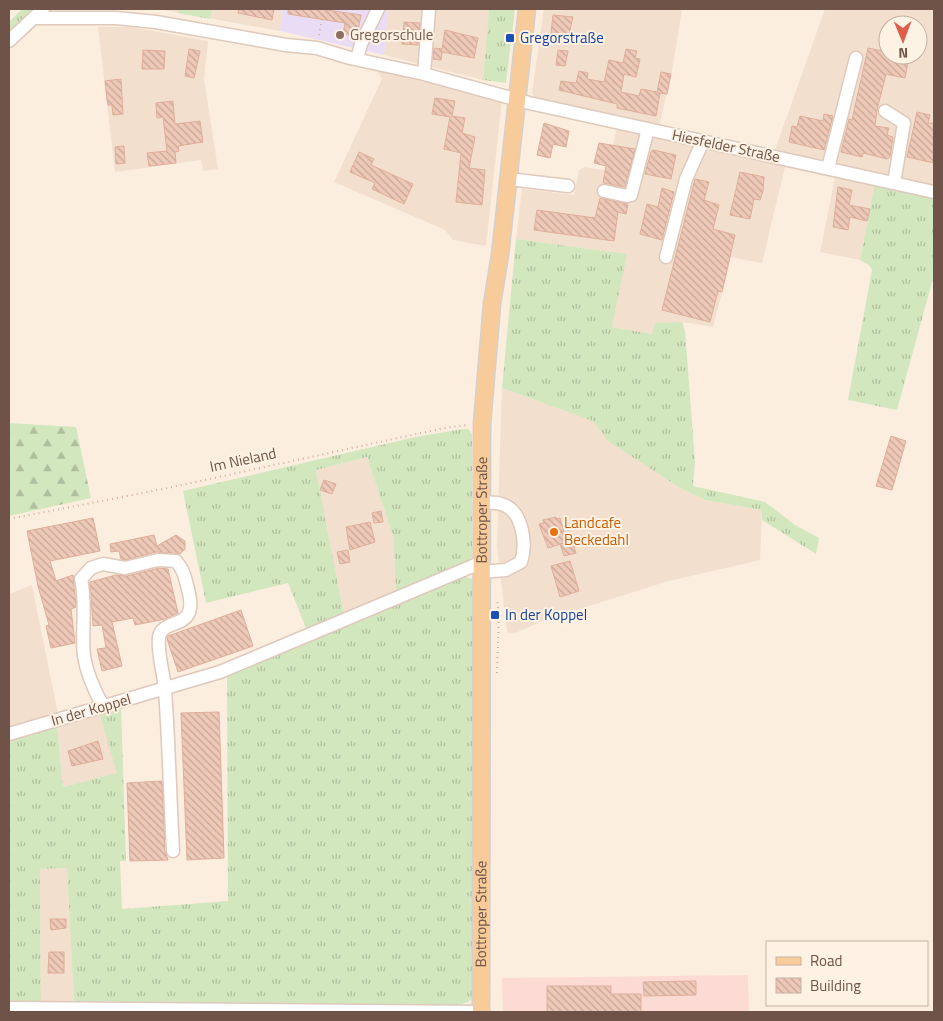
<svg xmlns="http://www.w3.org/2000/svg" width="943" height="1021" font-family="'Titillium Web',sans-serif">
	<defs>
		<pattern id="grass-tufts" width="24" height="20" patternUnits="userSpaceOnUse" patternTransform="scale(1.25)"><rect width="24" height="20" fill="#d3e7bf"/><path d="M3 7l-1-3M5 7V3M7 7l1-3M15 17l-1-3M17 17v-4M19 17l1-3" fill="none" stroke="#afbe9d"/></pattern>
		<pattern id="forest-firs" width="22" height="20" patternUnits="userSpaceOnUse" patternTransform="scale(1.25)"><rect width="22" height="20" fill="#d3e7bf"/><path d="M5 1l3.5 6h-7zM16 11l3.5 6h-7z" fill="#afbe9d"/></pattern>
		<pattern id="building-back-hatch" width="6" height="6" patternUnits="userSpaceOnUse" patternTransform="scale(1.25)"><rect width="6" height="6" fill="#efc9b8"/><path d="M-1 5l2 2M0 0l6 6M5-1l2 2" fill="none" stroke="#c6a698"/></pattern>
	</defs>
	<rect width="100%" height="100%" fill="#fbeedf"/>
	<path fill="#f2dfce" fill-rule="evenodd" d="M158 9H282L280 31Z
		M388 9H489L483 80 384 55Z
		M544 9H682L672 71 659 127 535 100 532 93Z
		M825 9H934V185L775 150ZM888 25H918V55H888Z
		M98 27H131L208 41 204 79 218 169 203 171 201 160 115 172Z
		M377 71 502 100 486 246 453 240 445 230 334 182 382 79Z
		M617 126 786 163 762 263 731 257 713 327 682 322 652 334 612 327 626 254 516 239 522 189 574 195 579 170 585 167 608 171Z
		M836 173 875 182 860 260 820 252Z
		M502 388 593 421 609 442 682 489 705 500 762 510 760 560 665 582 545 620 513 634 507 632 497 546Z
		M367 457 393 536 396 593 344 615 316 470Z
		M32 585 58 714 9 728V594Z
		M99 712 118 773 63 787 57 724Z
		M67 868 74 1003H41L40 869Z"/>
	<path fill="#fbdbd3" d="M748 975 749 1012H503L502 978Z"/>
	<path fill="#ebdcf6" d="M282 9H388L384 55 280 31Z"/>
	<path fill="url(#grass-tufts)" d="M22 9H33L9 34V22Z
		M179 9H212L210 19 178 13Z
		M489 9H515L506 83 483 80Z
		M875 182 934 197V275L897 410 848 400 872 270 869 265 860 260Z
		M516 239 627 254 612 327 652 334 655 323 682 322 685 331 695 461 693 486 765 502 795 525 819 538 816 554 762 520V510L705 500 682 489 609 442 593 421 502 388Z
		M463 429H468L472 434V557L470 561 396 593 393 536 367 457 316 470 344 615 307 631 288 583 206 603 183 491 415 437Z
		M463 576 473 579V997L470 1001 459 1005 241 1006 74 1003 67 868 40 869 41 1003H9V738L57 724 63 787 117 773 99 712 121 705 126 861H120L122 909 228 901 227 675Z"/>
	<path fill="url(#forest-firs)" d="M9 423 76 427 91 498 9 516Z"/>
	<path fill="url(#building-back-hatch)" stroke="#e0ae99" d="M239 9H274L272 20 238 13Z
		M288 9H320L361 15 358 31 356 36 343 34 345 23 288 14Z
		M553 15 573 17 567 43 550 42Z
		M404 22 420 23 418 45 402 44Z
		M445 30 478 38 474 58 442 52 441 60 433 59 434 48 442 49Z
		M868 48 888 52V55L909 57 905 78 886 74 877 110 875 126 889 128 887 135 893 137 890 157 887 159 863 153 862 157 841 152 849 119 852 120Z
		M189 49 200 51 194 78 185 76Z
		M626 49 637 51 635 58 640 59 636 77 624 74 621 92 639 96 641 89 657 92 661 72 671 74 667 94 658 93H660L656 116 617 108V104L559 90 561 81 576 83 579 71 588 73 587 79 604 82 609 60 623 63Z
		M143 50 165 51 164 69H142Z
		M558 50 568 51 565 66 556 65Z
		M121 79 123 114 113 115 112 105H108L107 100 105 81Z
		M435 98 455 101 452 116 465 118 462 133 475 137 469 168 485 170 482 205 456 202 461 153 444 149 450 117 432 114Z
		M173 101 175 124 200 121 203 142 178 146 179 151 175 152 176 163 149 166 147 153 167 151 163 117 157 118 156 103Z
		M917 112 930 115 928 123H934V163L907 157Z
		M824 114 833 116 824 150 789 142 792 126 797 127 800 116 823 121Z
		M544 123 569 131 566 147 553 144 550 158 537 155Z
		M599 143 635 149 625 187 603 183 606 166 594 163Z
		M124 146 125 163 116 164 115 147Z
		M653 150 676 155 671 179 645 174 651 152Z
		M359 152 374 159 371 165 413 184 404 204 372 189 375 183 350 172Z
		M740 172 764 177 763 191 760 200 754 199 750 219 730 215Z
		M695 179 709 182 704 200 719 205 713 229 735 235 722 292 718 291 710 322 662 310Z
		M838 187 852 190 849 205 870 209 867 221 850 217 848 230 833 227Z
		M662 188 674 192 662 240 640 234 647 204 658 207Z
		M600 198 628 204 626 214 618 212 614 241 534 230 537 210 595 218Z
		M891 436 906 441 892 490 876 486Z
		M324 480 336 484 332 494 320 490Z
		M381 511 383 522 374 523 372 513Z
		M556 517V519L560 518 567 542 548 548 539 524 544 523 543 520Z
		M93 518 100 551 50 561 56 581 73 575 76 607 71 609 75 643 51 648 46 626 49 625 38 586 27 531Z
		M370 522 375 542 350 550 346 527Z
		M154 535 157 546 176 535 185 541V549L180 554 156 552 125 560 121 559 119 551 111 552 110 544Z
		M572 541 576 553 564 556 560 544Z
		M348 550 350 562 340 564 337 552Z
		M570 561 579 591 560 597 551 566Z
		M159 568 168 569 178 613 165 619 135 625 133 618 112 622 122 666 102 671 97 649 106 648 102 625 93 626 90 582 116 575 127 576Z
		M241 610 253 646 178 672 167 639 168 636Z
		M219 712 224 858 187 860 181 713Z
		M98 741 103 759 72 766 68 751Z
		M162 781 165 851 168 860 130 861 127 783Z
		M50 919H66V928L51 930Z
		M49 952H64V973H48Z
		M696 981V995L644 996 643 982Z
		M547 986H611V994H641V1012H547Z"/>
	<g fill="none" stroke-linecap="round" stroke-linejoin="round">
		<g stroke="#dec9bc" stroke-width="15">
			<path id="minor" d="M34 18H116L156 22 286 45 317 48 350 58 424 74 529 103 934 192
				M9 41 43 9
				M357 59 361 44 378 9
				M424 74 429 9
				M885 111 904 123 894 183
				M828 168 856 58
				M508 179 568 186
				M604 191 627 196 631 195 648 129
				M666 257 686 179 703 141
				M480 572 506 570 521 562C527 544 523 510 501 504 495 502 488 503 481 502
				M103 706C94 690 87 675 84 656 81 630 87 605 81 579L91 568 103 564 125 568 158 560 176 561C184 570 185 578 188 589 200 633 163 616 159 637 157 654 164 673 165 690 169 744 170 798 173 851
				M9 734 220 672 480 563
				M9 1008 481 1012"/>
		</g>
		<g stroke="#d7cfcc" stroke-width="19">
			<g id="major">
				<path id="s1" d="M481 1012 482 424 492 304 500 255 527 9"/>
			</g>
		</g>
		<path stroke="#d3ad9c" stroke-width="2" stroke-dasharray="1 4" stroke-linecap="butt" d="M324 10V9
			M319 35 322 19
			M9 519 168 488 444 428 468 425
			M497 673 499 613 497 600"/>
		<use href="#minor" stroke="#fff" stroke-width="12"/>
		<use href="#major" stroke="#f7cc9a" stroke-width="16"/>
	</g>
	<circle fill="#8d6e63" stroke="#fef2e5" stroke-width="2" cx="340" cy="35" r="5"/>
	<g fill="#1a4fb4" stroke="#fef2e5" stroke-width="2">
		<rect x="505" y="33" width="10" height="10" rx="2.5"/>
		<rect x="490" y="610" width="10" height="10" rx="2.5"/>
	</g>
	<circle fill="#e8710a" stroke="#fef2e5" stroke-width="2" cx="554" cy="532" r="5"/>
	<g text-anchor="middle" stroke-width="4" stroke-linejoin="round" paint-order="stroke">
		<g font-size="15" fill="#785e54" stroke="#fef2e5" text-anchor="start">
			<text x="350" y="40">Gregorschule</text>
		</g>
		<g font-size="15" fill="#164399" stroke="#fef2e5" text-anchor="start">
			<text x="520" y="43">Gregorstraße</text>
			<text x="505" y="620">In der Koppel</text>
		</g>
		<g font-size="15" fill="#6f5348" stroke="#fef2e5">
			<text transform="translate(726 146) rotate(12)" y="5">Hiesfelder Straße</text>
			<text transform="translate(243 460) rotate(-12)" y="5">Im Nieland</text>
			<text dy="5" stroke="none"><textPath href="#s1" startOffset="502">Bottroper Straße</textPath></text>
			<text transform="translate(91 710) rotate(-16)" y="5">In der Koppel</text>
			<text dy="5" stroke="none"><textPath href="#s1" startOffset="98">Bottroper Straße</textPath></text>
		</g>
		<g font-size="15" fill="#c56008" stroke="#fef2e5" text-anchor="start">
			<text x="564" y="528">Landcafe<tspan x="564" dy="17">Beckedahl</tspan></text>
		</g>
	</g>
	<rect width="943" height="1021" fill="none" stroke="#6f5348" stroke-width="20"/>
	<rect x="766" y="941" width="162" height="65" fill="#fef2e5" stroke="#c5b2a6"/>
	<rect x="776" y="957" width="25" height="8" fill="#f7cc9a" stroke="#c5b2a6"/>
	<text x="810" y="966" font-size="15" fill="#6f5348">Road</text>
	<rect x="776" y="978" width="25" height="15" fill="url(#building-back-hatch)" stroke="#c5b2a6"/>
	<text x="810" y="991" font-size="15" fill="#6f5348">Building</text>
	<g transform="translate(903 40) rotate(179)"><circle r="24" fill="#fef2e5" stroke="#c5b2a6"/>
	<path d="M0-4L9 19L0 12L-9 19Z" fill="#e05d49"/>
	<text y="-8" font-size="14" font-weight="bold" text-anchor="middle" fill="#6f5348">N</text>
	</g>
</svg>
